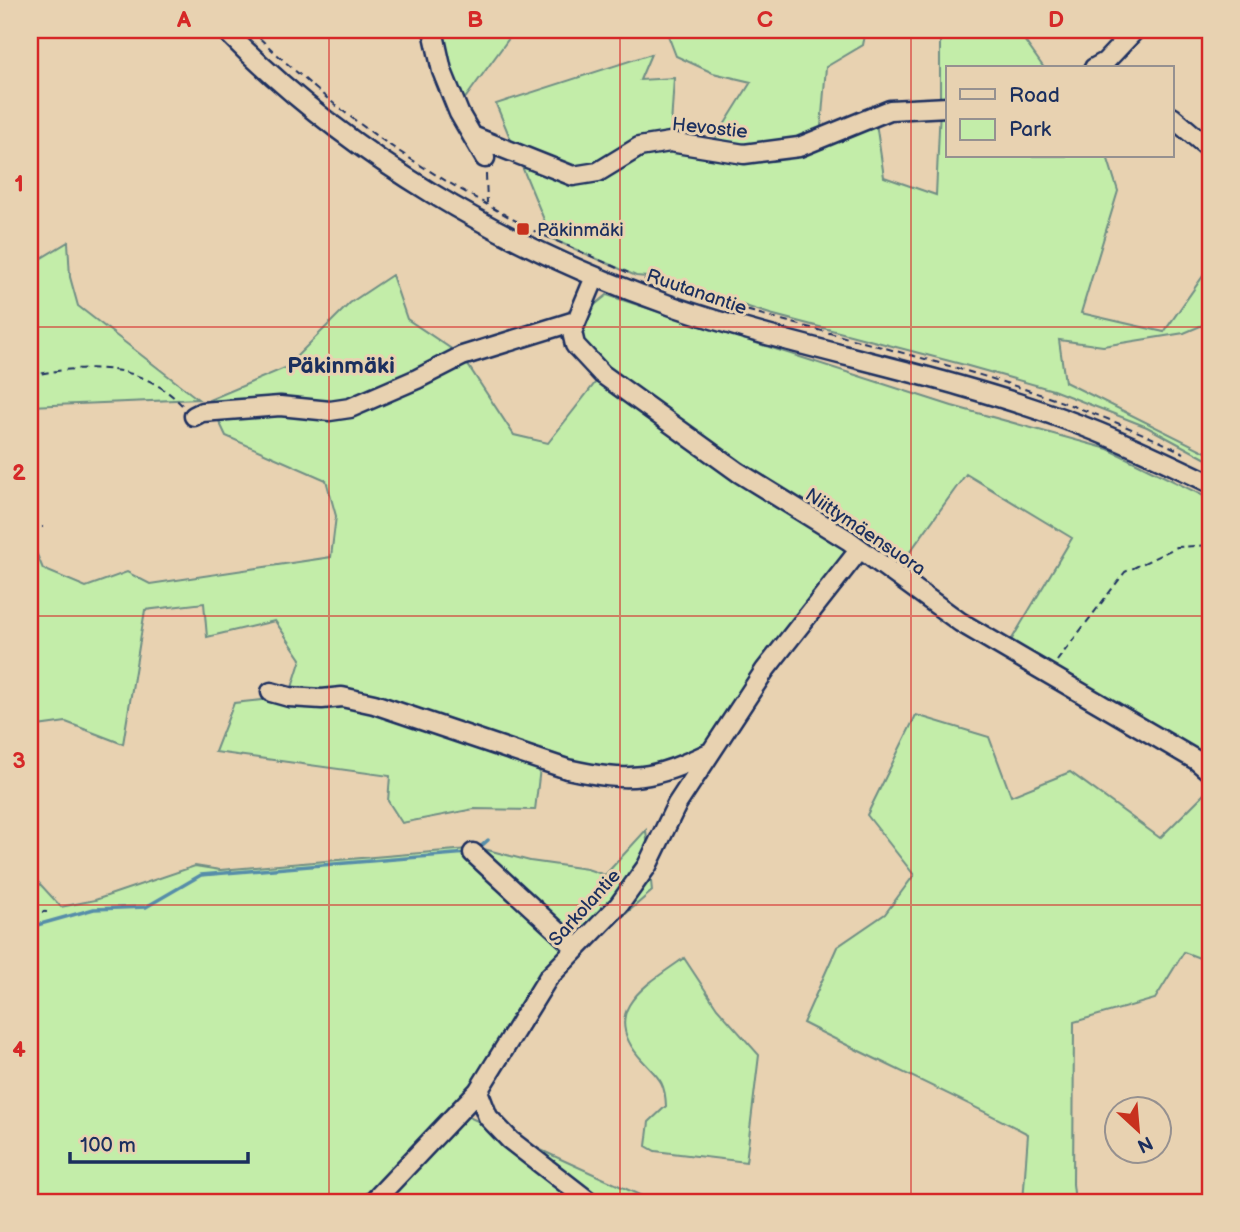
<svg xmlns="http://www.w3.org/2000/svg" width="1240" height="1232" font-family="'Balsamiq Sans',sans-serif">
	<rect width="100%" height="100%" fill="#e8d2b1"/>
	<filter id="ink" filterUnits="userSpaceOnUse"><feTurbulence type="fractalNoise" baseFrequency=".0143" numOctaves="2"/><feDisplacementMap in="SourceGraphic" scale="14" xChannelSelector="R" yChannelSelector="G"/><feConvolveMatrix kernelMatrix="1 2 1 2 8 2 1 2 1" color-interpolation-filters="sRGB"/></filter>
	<g filter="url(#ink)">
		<path fill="#c3eda9" stroke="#6f8e84" stroke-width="2" d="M433 30H515L461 104Z
			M666 30H866L863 45 826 67 821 127 875 116 884 177 936 195 940 107V30H1017L1044 68H948V156H1107L1118 191 1081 313 1164 332 1210 266V322L1184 333 1103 346 1059 340 1065 382 1210 454V461L1147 427 1053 390 961 364 770 314 658 278 636 276 552 239 496 104 651 54 640 80 674 78 670 142 709 149 751 82 713 73 676 56Z
			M68 242 70 277 78 306 198 399 30 406V265Z
			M392 275 407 319 462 356 514 435 548 443 602 374 575 345V321L607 295 952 406 1108 449 1210 499V772L1006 649 1072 538 966 474 894 574 861 549 711 752 648 777 541 760 535 810 474 809 402 823 388 801 390 776 215 752 234 703 289 697 301 659 275 621 207 637 204 603 145 610 123 744 66 722 30 727V538L43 569 86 587 127 572 150 584 331 557 336 516 326 480 226 436 209 400 285 368 350 303Z
			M916 715 989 737 1011 796 1070 772 1160 838 1210 788V962L1184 952 1155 999 1074 1022 1073 1184 1075 1202H1023L1028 1134C954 1095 877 1061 803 1023L837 947 885 914 914 875 867 815Z
			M646 830 652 891 560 971 460 1113 646 1198V1202H30V873L61 907 95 900 195 866 220 870 480 848 530 861 587 869 605 875Z
			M684 958 717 1008 759 1055 746 1162 655 1151 646 1146 649 1122 666 1106C665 1080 658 1078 642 1060 597 1011 646 985 684 958Z"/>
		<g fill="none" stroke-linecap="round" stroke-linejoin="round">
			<path stroke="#568da9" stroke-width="3.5" d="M478 849 488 840
				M30 927 94 909 146 907 201 875 468 853"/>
			<g stroke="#1b2f5e" stroke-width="23">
				<path id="minor" d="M225 30C348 156 506 248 672 306 800 350 936 372 1064 419 1114 437 1162 460 1210 483
					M433 30 442 71 459 113 485 158
					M1094 68 1105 62 1135 30
					M1172 117 1210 149
					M475 137 573 176 598 172 639 147 670 142 744 154 799 147 890 110 948 107
					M595 277 572 332 575 345 602 374 738 472 848 540 960 622 1196 760 1210 772
					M194 416 202 412 280 406 330 411 350 408 417 379 462 356 575 321
					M271 692 289 697 322 699 342 697 374 704 567 769C631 783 652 780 711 752
					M473 853 576 948
					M373 1202 478 1091
					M590 1202 510 1140 488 1117 478 1091 548 978 619 905 647 866 677 804 765 670 860 549"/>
			</g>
			<path stroke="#1b2f5e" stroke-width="2" stroke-dasharray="7 5" stroke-linecap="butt" d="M251 30C296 73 344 115 397 150 442 180 489 206 536 232
				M486 174 487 203
				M545 236 629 273
				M644 279C824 339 1014 369 1184 453
				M30 376C85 364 139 361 182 405
				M30 527H43
				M1057 661 1125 572 1177 547 1210 545
				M30 911 47 912"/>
			<use href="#minor" stroke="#e8d2b1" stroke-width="18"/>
		</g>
	</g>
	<path fill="none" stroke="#d62828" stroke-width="2" stroke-opacity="0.55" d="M329 30V1202M620 30V1202M911 30V1202M30 327H1210M30 616H1210M30 905H1210"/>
	<rect fill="#c8321e" stroke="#e8d2b1" stroke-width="2.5" x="516" y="222" width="14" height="14" rx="3.5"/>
	<g text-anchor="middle" stroke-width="6" stroke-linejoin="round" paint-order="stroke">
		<g font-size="19" fill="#1b2f5e" stroke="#e8d2b1">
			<text transform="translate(710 127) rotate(6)" y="7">Hevostie</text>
			<text transform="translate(697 291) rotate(19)" y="7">Ruutanantie</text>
			<text transform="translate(866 531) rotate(34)" y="7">Niittymäensuora</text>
			<text transform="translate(584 907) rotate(-48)" y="7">Sarkolantie</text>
		</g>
		<g font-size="19" fill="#1b2f5e" stroke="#e8d2b1" text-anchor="start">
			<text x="537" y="236">Päkinmäki</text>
		</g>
		<g font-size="23" font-weight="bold" fill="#1b2f5e" stroke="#e8d2b1">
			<text x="341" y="373">Päkinmäki</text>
		</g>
	</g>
	<rect width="1240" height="1232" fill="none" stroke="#e8d2b1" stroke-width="77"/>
	<rect x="946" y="66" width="228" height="91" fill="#e8d2b1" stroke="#969190" stroke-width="2"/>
	<rect x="960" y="89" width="35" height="10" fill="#e8d2b1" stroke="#969190" stroke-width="2"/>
	<text x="1009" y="102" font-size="21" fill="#1b2f5e">Road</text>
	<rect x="960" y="119" width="35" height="21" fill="#c3eda9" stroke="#969190" stroke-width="2"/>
	<text x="1009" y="136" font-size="21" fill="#1b2f5e">Park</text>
	<g transform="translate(1138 1130) rotate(154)"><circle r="33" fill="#e8d2b1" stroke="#969190" stroke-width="2"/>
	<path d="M0-5L12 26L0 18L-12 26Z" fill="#c8321e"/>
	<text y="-10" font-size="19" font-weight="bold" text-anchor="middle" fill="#1b2f5e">N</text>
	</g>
	<path d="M70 1152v10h178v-10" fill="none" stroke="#1b2f5e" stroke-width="3.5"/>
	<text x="80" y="1152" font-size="21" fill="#1b2f5e" stroke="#e8d2b1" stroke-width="5" paint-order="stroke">100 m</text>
	<rect x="38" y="38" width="1164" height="1156" fill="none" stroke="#d62828" stroke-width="2.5"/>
	<g font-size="23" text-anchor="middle" font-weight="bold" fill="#d62828">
		<text x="184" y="27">A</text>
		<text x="475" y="27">B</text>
		<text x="765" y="27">C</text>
		<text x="1056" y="27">D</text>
		<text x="19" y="191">1</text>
		<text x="19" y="480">2</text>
		<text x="19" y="768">3</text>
		<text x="19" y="1057">4</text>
	</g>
</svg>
